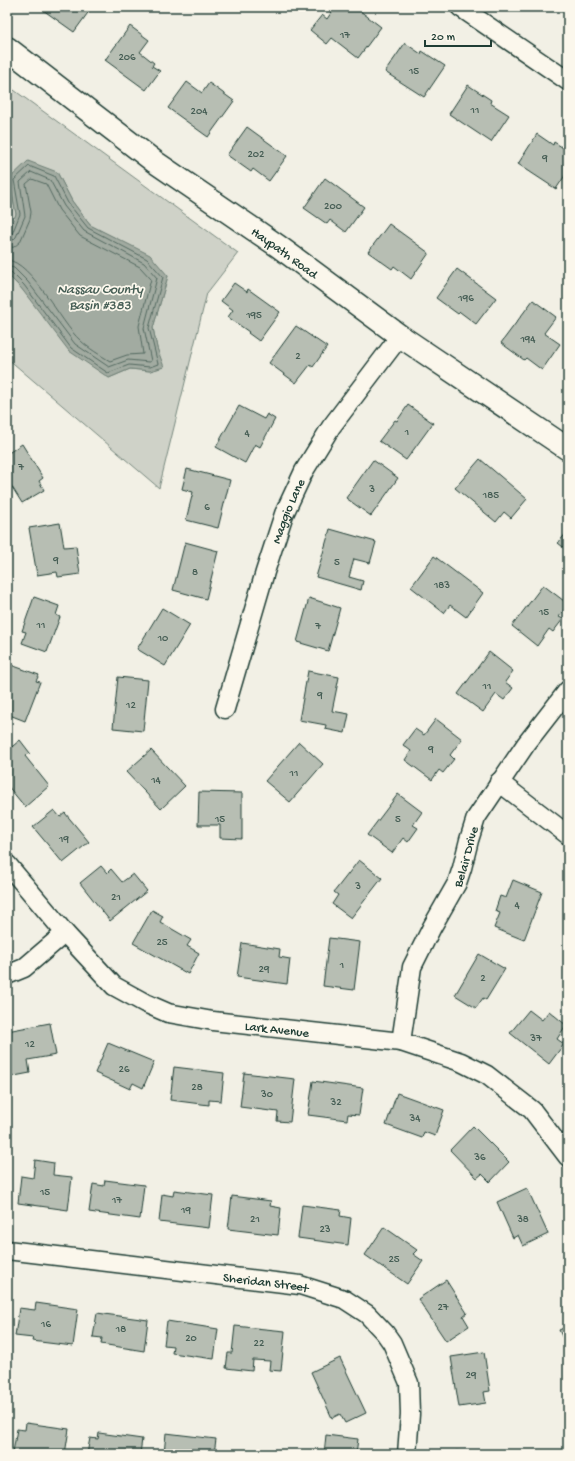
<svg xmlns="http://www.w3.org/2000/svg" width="575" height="1461" font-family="'Gochi Hand',sans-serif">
	<rect width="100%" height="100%" fill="#f2f0e5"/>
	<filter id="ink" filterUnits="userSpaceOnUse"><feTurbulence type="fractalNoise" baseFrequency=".025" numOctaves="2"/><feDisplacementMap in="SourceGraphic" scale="8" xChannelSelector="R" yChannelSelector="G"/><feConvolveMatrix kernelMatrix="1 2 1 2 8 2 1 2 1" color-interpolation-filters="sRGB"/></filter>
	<g filter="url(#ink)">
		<path fill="#cfd2c8" stroke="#77887e" d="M7 85 238 253 207 293 159 488 7 358V274L109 378 130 369 150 371 163 367 157 348 153 328 168 276 115 238 90 225 72 201 57 172 9 179 16 214 7 237Z"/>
		<path fill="#a2aba1" stroke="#6e7f75" d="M28 161 57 172 72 201 90 225 150 255 168 276 153 328 157 348 164 367 150 371 130 369 109 378 69 351 21 288 7 274V237L16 214 9 179Z"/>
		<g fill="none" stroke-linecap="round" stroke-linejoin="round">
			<path stroke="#536960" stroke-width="1" d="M7 237 12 234 20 214 14 180 29 166 54 176 68 203 88 228 147 259 163 277 149 328 158 364 150 367 129 365 108 373 71 348 24 285 11 272 7 271
				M7 242 12 241 16 237 25 216 20 182 31 172 50 180 64 206 84 231 144 263 157 278 144 328 151 361 149 362 128 360 109 367 75 344 28 282 14 268 7 266
				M7 248 14 247 20 242 30 219 31 212 26 184 32 179 46 184 59 210 80 236 140 267 151 279 139 326 143 354 127 355 110 361C100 355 88 348 80 340 61 324 32 261 7 260"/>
		</g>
		<path fill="#b7beb3" stroke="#1f3d34" d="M44 7H85L90 10 74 32 43 10Z
			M335 7H355L381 27 358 58 332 38 327 44 310 30 322 15 327 19Z
			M130 26 149 40 140 52 154 63 152 66 160 71 146 90 105 60Z
			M405 43 421 54 422 51 445 66 424 97 385 72Z
			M187 82 202 93 209 83 234 101 208 137 168 108Z
			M468 85 491 100 490 103 509 115 491 142 449 114Z
			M247 127 287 156 269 181 253 169 251 172 227 155Z
			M537 134 553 145 554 142 568 151V171L556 189 518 164Z
			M325 178 364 207 346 232 330 220 327 224 304 208Z
			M389 224 429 253 411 279 394 266 392 269 368 252Z
			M457 269 496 298 476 324 460 312 458 314 436 298Z
			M234 283 247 292 248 289 280 312 259 341 248 333 249 332 228 317 233 310 221 301Z
			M533 300 556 317 544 333 560 344 542 370 526 358 524 360 501 343Z
			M296 326 327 347 313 367 310 365 296 383 269 363Z
			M408 405 433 423 406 460 379 441 395 420 397 421Z
			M239 406 264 419 267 414 275 419 260 447 255 444 245 463 216 447Z
			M22 444 43 478 39 481 44 490 22 503 7 479V454Z
			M480 459 527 499 511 518 504 512 496 522 455 488Z
			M373 460 398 478 371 516 346 498Z
			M187 469 230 480 218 528 186 520 193 492 182 489Z
			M60 523 64 547 76 546 80 574 58 577 57 572 37 575 29 528Z
			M330 529 376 542 370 563 354 559 349 577 363 581 361 590 316 577Z
			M568 531V551L558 543Z
			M185 542 218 551 206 599 173 590Z
			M434 556 483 593 466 617 450 605 444 613 411 587Z
			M543 585 568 604 559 617 563 619 553 632 549 629 537 646 512 626Z
			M34 597 59 606 56 615 60 617 47 652 22 643 26 632 22 631Z
			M309 598 340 608 328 651 297 642Z
			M162 608 190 625 165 666 137 649Z
			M489 652 513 671 505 682 513 688 504 700 496 694 483 712 458 694Z
			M11 665 39 675 36 681 40 682 25 721 7 714V677Z
			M308 671 339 677 332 711 349 714 345 733 325 729 326 725 299 720Z
			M118 677 148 680 143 731 113 728Z
			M436 719 462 739 450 755 454 759 443 773 439 770 432 780 405 760 411 751 403 745 415 729 424 735Z
			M20 740 30 753 25 756 49 786 25 807 7 785V751Z
			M299 742 323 764 290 802 265 781Z
			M151 750 185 786 161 809 126 772Z
			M199 792 242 793V839L220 838V825H198Z
			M398 794 422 812 413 825 418 828 408 842 403 838 392 853 367 835Z
			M54 810 60 817 65 813 89 842 63 863 33 827Z
			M359 860 382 878 351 918 332 904 338 895 334 892Z
			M101 866 107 873 111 869 122 882 133 874 147 891 110 921 80 883Z
			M513 880 542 892 524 940 494 928 500 913 495 911 500 896 506 898Z
			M152 910 163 916 160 922 191 940 187 946 199 953 188 974 133 943Z
			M329 938 360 942 354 990 323 986Z
			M242 943 280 949 279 957 290 959 287 984 237 977Z
			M479 954 505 969 486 1000 483 998 476 1008 455 995Z
			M529 1010 542 1020 549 1011 566 1025 557 1039 564 1044 549 1064 510 1033Z
			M50 1023 56 1055 28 1060 30 1073 9 1077 7 1067V1031Z
			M108 1043 154 1062 143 1088 133 1083 130 1089 95 1073Z
			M174 1067 224 1073 221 1101 209 1100V1105L170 1100Z
			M244 1073 295 1079 290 1122 277 1121 278 1112 240 1107Z
			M313 1081 363 1088 359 1115 348 1114 347 1120 308 1115Z
			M397 1093 444 1110 435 1136 424 1132 422 1138 386 1125Z
			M473 1126 509 1162 490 1182 482 1174 477 1178 450 1150Z
			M35 1160 54 1163 53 1175 72 1177 68 1210 18 1203 21 1176 33 1178Z
			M105 1180 144 1185 140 1219 89 1212 93 1184 104 1186Z
			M527 1188 548 1234 523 1246 518 1235 513 1238 497 1202Z
			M174 1190 213 1195 209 1228 159 1222 162 1194 173 1196Z
			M232 1196 271 1201 270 1206 281 1208 278 1235 228 1229Z
			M302 1205 341 1210 340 1216 351 1218 348 1245 298 1238Z
			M384 1227 417 1250 413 1254 423 1261 407 1284 365 1255Z
			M446 1280 467 1313 463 1316 469 1326 446 1341 418 1299Z
			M36 1303 78 1309 73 1346 32 1341 33 1338 15 1336 19 1308 35 1310Z
			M97 1313 148 1320 144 1351 101 1344 102 1338 93 1337Z
			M167 1321 218 1329 214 1359 172 1353 173 1346 164 1345Z
			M235 1326 285 1331 281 1371 269 1370 270 1361 253 1360 252 1371 226 1368 228 1353H232Z
			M568 1326V1349L559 1330Z
			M484 1352 490 1391 484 1392 486 1403 459 1407 451 1357Z
			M340 1358 366 1413 345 1423 340 1414 332 1418 311 1372Z
			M26 1423 69 1429 65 1454H25L13 1452 17 1429 25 1430Z
			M99 1433 142 1439 140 1454H87L90 1438 98 1439Z
			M166 1433 216 1439 214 1454H164Z
			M326 1435 358 1439 356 1454H324Z
			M248 1451 273 1454H248Z
			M456 1451 480 1454H456Z"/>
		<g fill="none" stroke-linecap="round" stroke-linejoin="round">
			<g stroke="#1f3d34" stroke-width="21">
				<g id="street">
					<path d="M460 7 568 81"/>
					<path id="s1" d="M225 709 265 572 284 514 304 471 331 427 400 336"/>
					<path d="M499 782 568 835"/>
					<path id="s2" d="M7 864 65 933 114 986 145 1003 168 1013 213 1021 401 1042 461 1062 487 1075 532 1110 568 1157"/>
					<path d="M7 975 24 968 65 933"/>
					<path id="s3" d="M401 1042 412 967 432 927 457 883 462 868 469 840 476 818 526 744 568 690"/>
					<path id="s4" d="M7 1250 300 1285 344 1299 367 1314 385 1333 392 1343 409 1383 410 1414 407 1454"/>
				</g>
			</g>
			<g stroke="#1f3d34" stroke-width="25">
				<g id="secondary">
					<path id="s5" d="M7 48 155 162 278 246 400 336 568 449"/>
				</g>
			</g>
			<use href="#street" stroke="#fbf7ec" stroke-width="18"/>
			<use href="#secondary" stroke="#fbf7ec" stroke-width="22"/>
		</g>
	</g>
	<g text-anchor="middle" stroke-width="3.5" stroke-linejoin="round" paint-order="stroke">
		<g font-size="11" fill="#455d54">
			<text x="345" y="38">17</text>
			<text x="127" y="60">206</text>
			<text x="414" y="74">15</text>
			<text x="475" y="113">11</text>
			<text x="199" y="114">204</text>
			<text x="256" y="157">202</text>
			<text x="545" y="161">9</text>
			<text x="333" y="209">200</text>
			<text x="466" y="301">196</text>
			<text x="254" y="318">195</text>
			<text x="528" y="342">194</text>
			<text x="298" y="359">2</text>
			<text x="407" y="435">1</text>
			<text x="247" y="436">4</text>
			<text x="21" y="470">7</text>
			<text x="372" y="492">3</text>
			<text x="491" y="498">185</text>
			<text x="207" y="510">6</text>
			<text x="56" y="563">9</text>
			<text x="337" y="565">5</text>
			<text x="195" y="575">8</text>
			<text x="442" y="588">183</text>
			<text x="544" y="615">15</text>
			<text x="41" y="628">11</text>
			<text x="318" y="629">7</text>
			<text x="163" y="641">10</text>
			<text x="487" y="689">11</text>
			<text x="320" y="698">9</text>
			<text x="131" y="708">12</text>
			<text x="431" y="752">9</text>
			<text x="294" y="776">11</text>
			<text x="156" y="783">14</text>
			<text x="220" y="822">15</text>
			<text x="398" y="822">5</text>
			<text x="64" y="842">19</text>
			<text x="358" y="889">3</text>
			<text x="116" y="900">21</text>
			<text x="517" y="908">4</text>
			<text x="162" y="945">25</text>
			<text x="342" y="968">1</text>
			<text x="264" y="972">29</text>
			<text x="483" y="981">2</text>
			<text x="536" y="1041">37</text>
			<text x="30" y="1047">12</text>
			<text x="124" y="1072">26</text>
			<text x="197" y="1090">28</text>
			<text x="267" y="1097">30</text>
			<text x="336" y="1105">32</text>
			<text x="415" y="1121">34</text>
			<text x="480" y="1160">36</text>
			<text x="45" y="1195">15</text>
			<text x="117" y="1203">17</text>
			<text x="186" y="1213">19</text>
			<text x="255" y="1222">21</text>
			<text x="523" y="1222">38</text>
			<text x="325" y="1232">23</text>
			<text x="394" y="1262">25</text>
			<text x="443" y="1310">27</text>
			<text x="46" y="1327">16</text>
			<text x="121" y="1332">18</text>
			<text x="191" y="1341">20</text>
			<text x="259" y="1346">22</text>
			<text x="471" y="1378">29</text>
		</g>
		<g font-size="13" fill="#1f3d34" stroke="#fbf7ec">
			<text dy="5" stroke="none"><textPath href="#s5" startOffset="345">Haypath Road</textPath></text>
			<text dy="5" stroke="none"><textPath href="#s1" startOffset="208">Maggio Lane</textPath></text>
			<text dy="5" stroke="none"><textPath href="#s3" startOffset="199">Belair Drive</textPath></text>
			<text dy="5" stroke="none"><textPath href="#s2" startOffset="333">Lark Avenue</textPath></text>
			<text dy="5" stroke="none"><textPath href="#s4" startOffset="261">Sheridan Street</textPath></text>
		</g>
		<g font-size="14" font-style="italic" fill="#465e55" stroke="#fbf7ec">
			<text x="100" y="293">Nassau County<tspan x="100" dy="16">Basin #383</tspan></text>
		</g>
	</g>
	<rect width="575" height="1461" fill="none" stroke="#fbf7ec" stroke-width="24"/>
	<rect x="12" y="12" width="551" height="1437" fill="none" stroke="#1f3d34" stroke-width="1.5" filter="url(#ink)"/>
	<path d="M425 40v6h66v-6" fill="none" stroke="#1f3d34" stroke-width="2"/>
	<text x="431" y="40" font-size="12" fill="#1f3d34" stroke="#fbf7ec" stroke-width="3" paint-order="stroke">20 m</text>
</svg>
